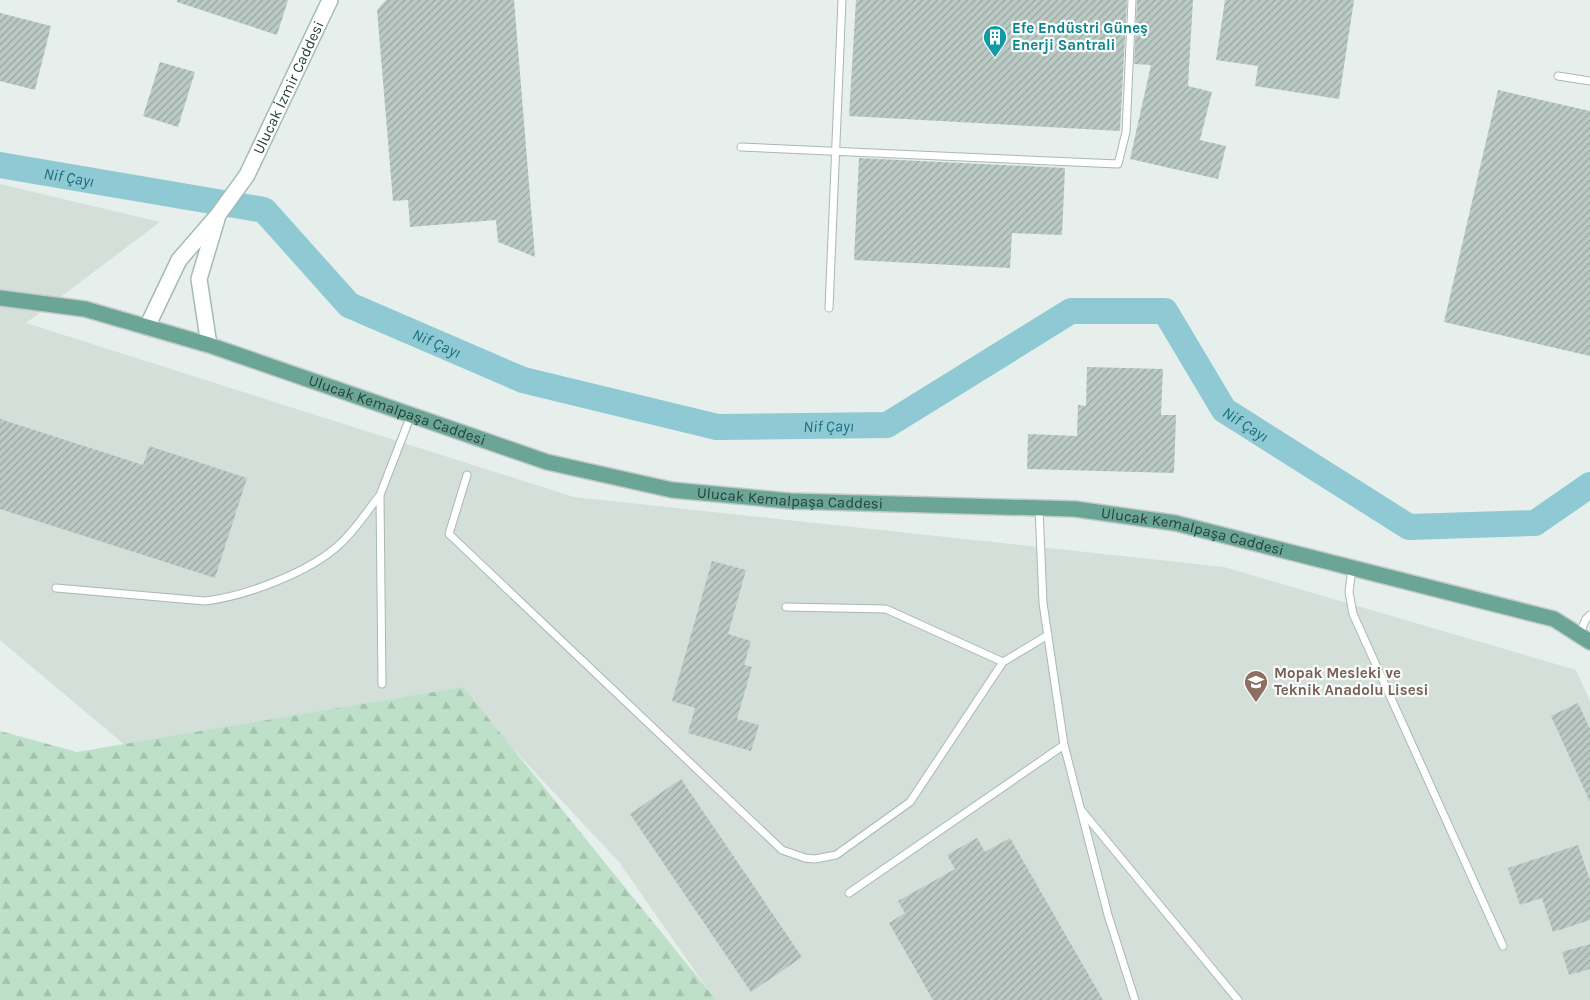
<svg xmlns="http://www.w3.org/2000/svg" width="1590" height="1000" font-family="Karla,sans-serif">
	<defs>
		<pattern id="forest-firs" width="22" height="20" patternUnits="userSpaceOnUse" patternTransform="scale(1.25)"><rect width="22" height="20" fill="#bfe0c8"/><path d="M5 1l3.5 6h-7zM16 11l3.5 6h-7z" fill="#a4c1ad"/></pattern>
		<pattern id="building-hatch" width="6" height="6" patternUnits="userSpaceOnUse" patternTransform="scale(1.25)"><rect width="6" height="6" fill="#bbcac4"/><path d="M-1 1l2-2M0 6l6-6M5 7l2-2" fill="none" stroke="#98a6a0"/></pattern>
	</defs>
	<rect width="100%" height="100%" fill="#e6efeb"/>
	<path fill="#d4dfda" d="M0 184 160 222 26 323 574 497 1224 567 1576 670 1590 701V1000H715L619 862 461 693 138 756 0 640Z"/>
	<path fill="url(#forest-firs)" d="M463 687 716 1000H0V731L77 752Z"/>
	<g fill="none" stroke-linecap="round" stroke-linejoin="round">
		<path stroke="#8ec9d4" stroke-width="26" id="s1" d="M0 165 264 210 349 305 523 380 717 427 887 425 1071 311H1165L1224 410 1409 527 1535 523 1590 485"/>
	</g>
	<path fill="url(#building-hatch)" d="M177 0H288L277 35 177 2Z
		M386 0H514L535 257 498 242 496 220 410 227 408 200 393 201 377 10Z
		M856 0H1127L1120 131 849 116Z
		M1137 0H1193L1188 86 1212 92 1200 140 1226 146 1218 179 1130 159 1151 65 1134 64Z
		M1225 0H1354L1339 99 1255 86 1258 66 1216 60Z
		M0 13 51 26 35 90 0 81Z
		M160 62 195 72 178 127 143 116Z
		M1498 90 1590 111V356L1444 322Z
		M859 158 1065 168 1062 235 1012 233 1010 268 854 260Z
		M1087 367 1163 369 1161 415H1176L1174 473 1027 469 1028 434 1077 436 1078 405 1086 406Z
		M0 419 143 465 149 446 247 478 215 578 0 509Z
		M712 561 746 570 728 634 751 641 744 665 752 667 737 719 759 725 751 751 688 733 695 708 672 701Z
		M1578 703 1590 729V802L1551 716Z
		M681 779 802 957 751 992 630 814Z
		M977 838 985 852 1010 838 1103 1000H933L889 923 905 913 898 901 955 869 947 855Z
		M1578 845 1590 880V920L1553 932 1542 898 1520 905 1508 868Z
		M1590 944V969L1569 975 1562 952Z"/>
	<g fill="none" stroke-linecap="round" stroke-linejoin="round">
		<g stroke="#a8b8b2" stroke-width="9">
			<path id="lane" d="M1558 76 1590 81
				M741 147 1118 164 1126 132 1132 0
				M829 308 842 0
				M467 475 449 534 782 850 805 858 815 859 836 855 910 802 1003 662 1048 635
				M1039 508 1043 603 1064 745 1108 915 1135 1000
				M1352 568 1349 592 1353 614 1503 946
				M56 588 205 601C246 596 311 572 341 543 356 529 368 510 380 495
				M786 607 886 609 1003 662
				M1579 635 1586 619 1590 615
				M382 684 380 495 411 415
				M1082 811 1238 1000
				M849 893 1064 745"/>
		</g>
		<g stroke="#a4bbb3" stroke-width="18">
			<g id="secondary">
				<path id="s2" d="M147 327 179 260 218 215 247 175 330 0"/>
				<path d="M209 345 199 279 217 219"/>
			</g>
		</g>
		<g stroke="#c2cac8" stroke-width="18">
			<g id="primary">
				<path id="s3" d="M0 298 85 309 209 345 547 462 672 490 790 501 1075 509 1175 523 1554 619 1590 642"/>
			</g>
		</g>
		<use href="#lane" stroke="#fff" stroke-width="7"/>
		<use href="#secondary" stroke="#fff" stroke-width="15"/>
		<use href="#primary" stroke="#6aa596" stroke-width="15"/>
	</g>
	<defs>
		<g id="building-pin" transform="scale(1.25)"><path d="M0 17L-7.5 6A9.5 9.5 0 1 1 7.5 6Z" fill="#0f9aa8" stroke="#f7fbf9"/><path d="M-4-6H4V6H1V3H-1V6H-4ZM-2.5-4.3h1.7v1.8h-1.7ZM.8-4.3h1.7v1.8H.8ZM-2.5-1h1.7V.8h-1.7ZM.8-1h1.7V.8H.8Z" fill="#fff"/></g>
		<g id="school-pin" transform="scale(1.25)"><path d="M0 17L-7.5 6A9.5 9.5 0 1 1 7.5 6Z" fill="#8d6e63" stroke="#f7fbf9"/><path d="M0-5L7-2L0 1L-7-2ZM-4 1L0 2.5L4 1V4Q0 6-4 4Z" fill="#fff"/></g>
	</defs>
	<g fill-rule="evenodd">
		<use href="#building-pin" x="995" y="37"/>
		<use href="#school-pin" x="1256" y="682"/>
	</g>
	<g text-anchor="middle" stroke-width="4.5" stroke-linejoin="round" paint-order="stroke">
		<g font-size="15" font-weight="bold" fill="#0d838f" stroke="#f7fbf9" text-anchor="start">
			<text x="1012" y="33">Efe Endüstri Güneş<tspan x="1012" dy="17">Enerji Santrali</tspan></text>
		</g>
		<g font-size="15" fill="#24423a" stroke="#f7fbf9">
			<text dy="5" stroke="none"><textPath href="#s2" startOffset="280">Ulucak İzmir Caddesi</textPath></text>
			<text dy="5" stroke="none"><textPath href="#s3" startOffset="414">Ulucak Kemalpaşa Caddesi</textPath></text>
			<text dy="5" stroke="none"><textPath href="#s3" startOffset="819">Ulucak Kemalpaşa Caddesi</textPath></text>
			<text dy="5" stroke="none"><textPath href="#s3" startOffset="1224">Ulucak Kemalpaşa Caddesi</textPath></text>
		</g>
		<g font-size="15" font-weight="bold" fill="#785e54" stroke="#f7fbf9" text-anchor="start">
			<text x="1274" y="678">Mopak Mesleki ve<tspan x="1274" dy="17">Teknik Anadolu Lisesi</tspan></text>
		</g>
		<g font-size="16" font-style="italic" fill="#1c6f80" stroke="#f7fbf9">
			<text dy="6" stroke="none"><textPath href="#s1" startOffset="70">Nif Çayı</textPath></text>
			<text dy="6" stroke="none"><textPath href="#s1" startOffset="491">Nif Çayı</textPath></text>
			<text dy="6" stroke="none"><textPath href="#s1" startOffset="1406">Nif Çayı</textPath></text>
			<text dy="6" stroke="none"><textPath href="#s1" startOffset="896">Nif Çayı</textPath></text>
		</g>
	</g>
</svg>
